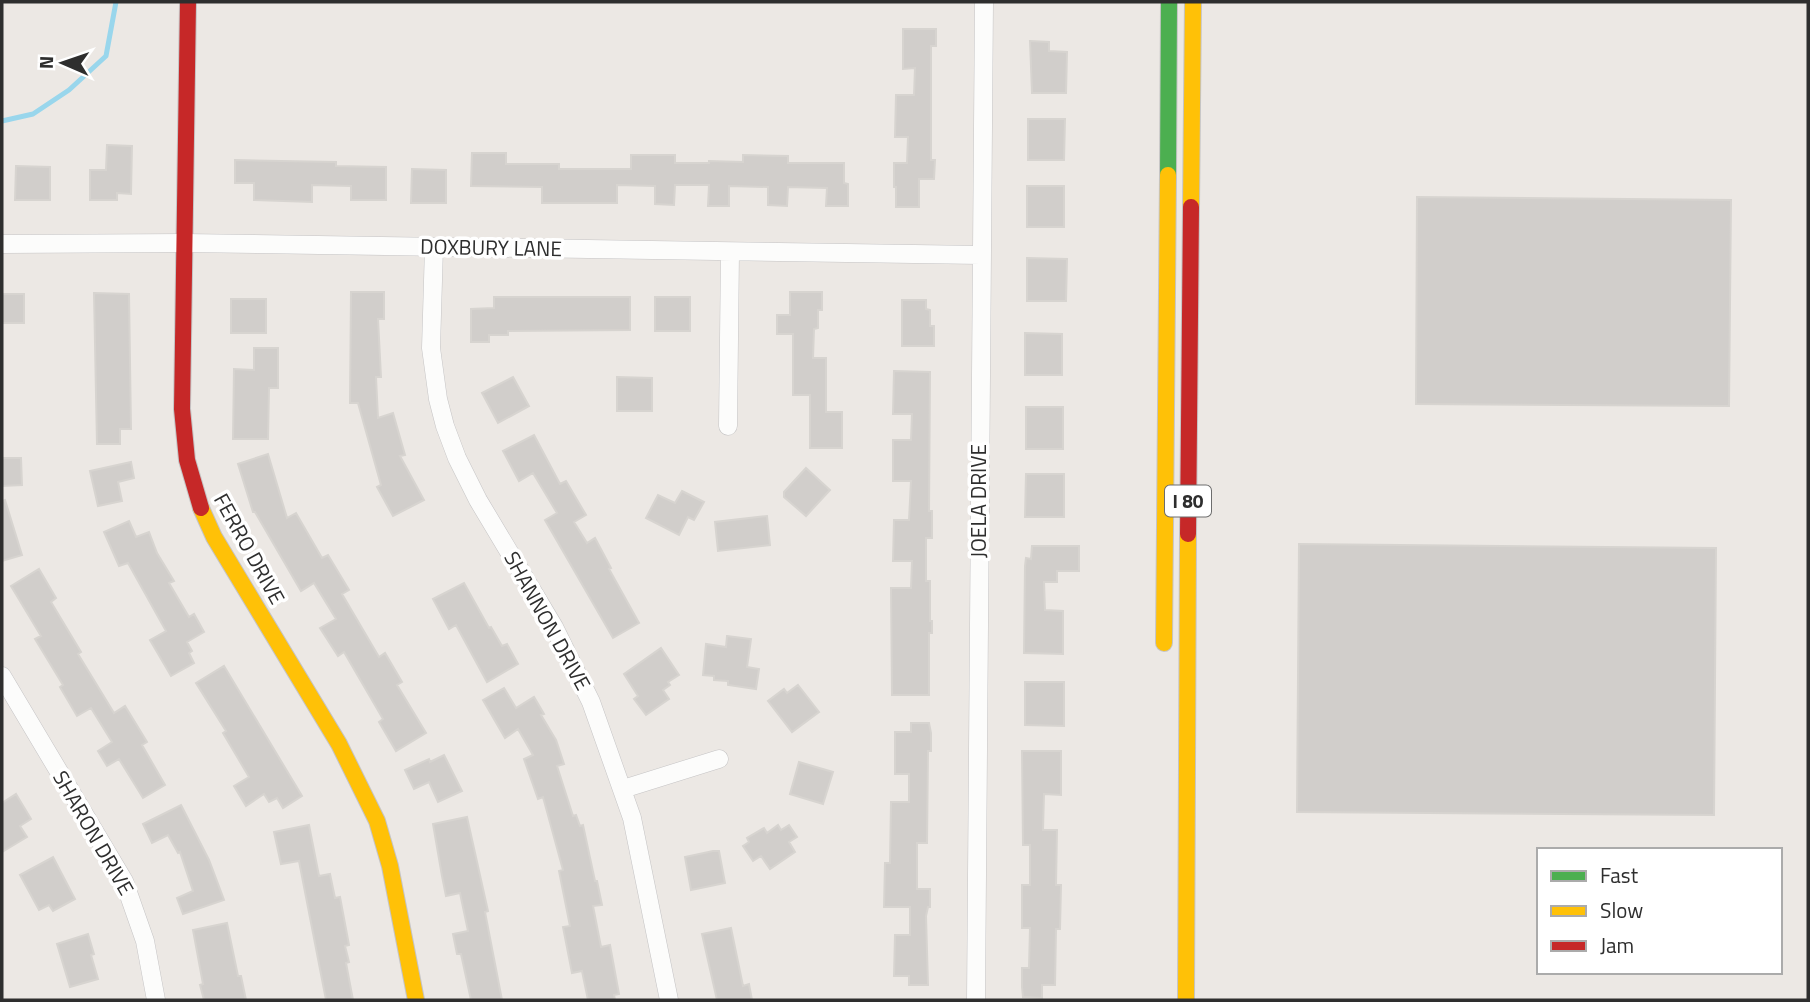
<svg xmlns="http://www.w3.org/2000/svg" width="1810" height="1002" font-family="'Titillium Web',sans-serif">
	<rect width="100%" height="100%" fill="#ece8e4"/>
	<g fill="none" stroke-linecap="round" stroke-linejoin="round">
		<path stroke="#99d6ec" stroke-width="5" d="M2 121 33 114 69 90 106 56 116 2"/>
	</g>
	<path fill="#d1cecb" stroke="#d7d4d0" stroke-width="2" d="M903 29H936V46H931V160H935L934 179H919V207H896V187H894V163H907L908 137H895L896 95H914L915 68 903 69Z
		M1030 41 1049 42V51L1067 52 1066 93H1032Z
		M1028 119H1065L1064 160H1028Z
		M107 145 132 146 131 194 117 193V200H90V170H106Z
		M472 153H506V164H559V169H631V155H675V163H709V161L743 162V155L788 156V163H844V183L848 184V206H826L827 188 788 187 787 206 768 205V187L729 186V206H708L709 185H675L674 205 655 204V186L617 185V203H542V187L471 186Z
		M235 160 336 162V166L386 167V200H351V186L312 185V202L254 200V183H235Z
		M16 166 50 167V200H15Z
		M412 169 446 170V203H411Z
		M1027 186H1064V227H1027Z
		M1417 197 1731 200 1729 406 1416 404Z
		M1027 258 1067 259 1066 301H1027Z
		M351 292H384V319H378L381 377H376L378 418 393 413 405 455 400 456 424 500 393 516 377 487 381 485 358 403H350Z
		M790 292H822V310H818V328L814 329 813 358H826V412H842V448H810V395H793V334H777V315H790Z
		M94 293 129 294 131 429H120V444H97Z
		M2 294H24V323H2Z
		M494 297H630V330L508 331V335H489V342H471V309L494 308Z
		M655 297H690V331H655Z
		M231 299H266V333H231Z
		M902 300H926V309L930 310V326H934V346H902Z
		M1025 333 1062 334V375H1025Z
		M254 348H278V388H269L268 439H233L234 369 254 370Z
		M894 371 930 372 929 511H932V538H926V581H930V621H932V633H929V695H892L891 588H911L912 561H893L894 520H909L911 481H893V440H911L912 414H893Z
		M513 377 529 406 498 423 482 393Z
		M617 377 652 378V411H617Z
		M1026 407H1063V449H1026Z
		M534 435 560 484 566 481 586 515 574 522 587 543 595 538 611 568 609 569 639 623 613 638 545 520 557 513 533 473 519 481 503 451Z
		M268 454 287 518 296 513 322 558 328 555 349 590 342 594 379 657 385 653 402 682 397 685 426 733 396 751 379 722 383 719 344 652 338 656 320 628 336 619 314 583 301 591 255 512H253L238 464Z
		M2 458H21L22 485 2 486Z
		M131 462 134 478 118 482 122 501 98 506 90 471Z
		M806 468 830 490 806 516 784 497V492Z
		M1026 474H1064V517H1025Z
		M682 491 704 502 694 520 688 517 679 535 646 518 658 495 675 503Z
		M5 500 22 555 2 561V501Z
		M767 516 770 545 718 551 715 522Z
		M129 521 136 537 149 532 157 553 174 581 169 583 189 617 194 614 204 632 187 642 192 651 189 653 194 663 171 676 150 640 166 631 128 563 119 566 104 532Z
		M1299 544 1716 548 1714 815 1297 812Z
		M1032 546H1079V571H1057V582H1044L1045 610 1063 611V654L1024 653 1025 566 1026 558 1031 559Z
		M39 569 56 598 51 602 81 652 78 654 114 713 125 706 147 742 142 745 165 785 143 798 119 759 107 766 98 751 112 742 91 708 77 716 60 687 63 685 35 639 41 636 11 586Z
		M464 583 489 628 491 627 502 646 507 644 518 664 487 682 456 625 449 629 433 599Z
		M727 636 751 639 747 667 759 669 756 689 728 685V681L714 680V676L703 675 706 644 726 647Z
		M661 648 679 675 668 682 670 685 663 690 669 699 646 715 634 699 638 696 624 674Z
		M224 666 302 796 283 808 277 798 269 802 264 794 246 806 234 786 249 777 223 733 226 731 196 683Z
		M1025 682H1064V726L1025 725Z
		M798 685 819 712 792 732 768 701 784 689 787 693Z
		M504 688 516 708 534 697 544 714 541 715 556 740 564 764 557 766 573 816 576 815 580 826 583 825 595 881H597L602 905 593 906 601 947 610 945 619 994 614 995 615 1000H588L582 971 572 973 563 927 570 926 559 871 563 870 543 797 538 799 524 759 533 755 518 729 505 738 483 700Z
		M911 723H929L931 733V751H928L927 843H917V889H930V907H928L926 916 928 985H909V976H894L895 935H910V907H884L885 863H890L891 802H909V774H895V732H911Z
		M1022 751H1061V795L1044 794 1043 830H1057L1056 885H1061L1060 929H1056L1055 985H1042V998L1023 997 1022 987V968H1029L1030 928H1022V885H1030V845H1023Z
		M444 755 462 791 438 802 429 782 414 789 405 770 429 759 430 762Z
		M799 762 833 772 823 804 790 794Z
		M16 794 31 819 20 826 27 837 2 852V803Z
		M181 805 209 860 224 900 183 914 177 898 193 891 180 852 178 853 168 835 152 843 143 824Z
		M467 817 488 911 485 912 502 1000H471L461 954H457L453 934 468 931 460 893 446 896 442 876 433 824Z
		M309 825 319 876 330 874 335 898 340 897 349 945 345 946 349 962 346 963 353 1000H326L299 861 281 864 274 832Z
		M778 825 781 830 789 825 797 837 789 842 795 852 770 869 761 856 753 861 743 846 749 842 747 838 764 828 767 833Z
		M713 851H719L725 883 691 890 685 857Z
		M53 857 75 899 53 911 49 905 39 910 20 875Z
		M227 923 238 976H241L246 1000H204L200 985 203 984 193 930Z
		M731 928 743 986 749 984 752 1000H717L702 934Z
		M88 934 94 954 91 955 98 979 70 987 57 944Z"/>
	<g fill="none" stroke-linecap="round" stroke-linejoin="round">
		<g stroke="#c5c4c5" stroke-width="19">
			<path id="street" d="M2 244 185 243 981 255
				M434 247 431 348 438 399 445 426 457 458 478 500 554 627 591 702 632 818 669 1000
				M728 426 730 252
				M2 676 124 881 145 941 156 1000
				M623 789 719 759
				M976 1000 984 2"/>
		</g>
		<g stroke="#c5c4c5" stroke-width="18">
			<path id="fast" d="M1168 175 1169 2"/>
		</g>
		<g stroke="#c5c4c5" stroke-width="18">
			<path id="slow" d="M1191 207 1193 2
				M201 508 214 537 339 744 377 821 390 866 416 1000
				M1164 643 1168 175
				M1186 1000 1188 534"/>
		</g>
		<g stroke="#c5c4c5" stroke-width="18">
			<path id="jam" d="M188 2 182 409 187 460 201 508
				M1188 534 1191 207"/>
		</g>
		<use href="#street" stroke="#fcfcfb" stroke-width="18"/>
		<use href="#fast" stroke="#4caf50" stroke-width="16"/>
		<use href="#slow" stroke="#ffc107" stroke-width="16"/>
		<use href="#jam" stroke="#c62828" stroke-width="16"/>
	</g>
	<g text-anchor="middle" stroke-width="7" stroke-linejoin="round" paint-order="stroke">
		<rect fill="#fff" stroke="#6d6d6d" stroke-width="2" x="1165" y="485.5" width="46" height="31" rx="5"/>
		<g font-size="19" font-weight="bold" fill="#2e2e2e">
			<text x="1188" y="508">I 80</text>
		</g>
		<g font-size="21" fill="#2e2e2e" stroke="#fff">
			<text transform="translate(491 248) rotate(1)" y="7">DOXBURY LANE</text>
			<text transform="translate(979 501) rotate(-90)" y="7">JOELA DRIVE</text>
			<text transform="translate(249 549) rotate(61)" y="7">FERRO DRIVE</text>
			<text transform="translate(547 621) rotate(61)" y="7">SHANNON DRIVE</text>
			<text transform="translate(93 833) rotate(60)" y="7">SHARON DRIVE</text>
		</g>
	</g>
	<rect width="1810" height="1002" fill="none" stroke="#2e2e2e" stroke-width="7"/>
	<rect x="1537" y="848" width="245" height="126" fill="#ffffff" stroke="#ababab" stroke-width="2"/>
	<rect x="1551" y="871" width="35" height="10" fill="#4caf50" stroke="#ababab" stroke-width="2"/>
	<text x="1600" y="883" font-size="21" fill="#2e2e2e">Fast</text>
	<rect x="1551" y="906" width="35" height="10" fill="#ffc107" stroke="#ababab" stroke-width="2"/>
	<text x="1600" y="918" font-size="21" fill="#2e2e2e">Slow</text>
	<rect x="1551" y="941" width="35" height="10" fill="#c62828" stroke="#ababab" stroke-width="2"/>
	<text x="1600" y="953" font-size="21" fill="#2e2e2e">Jam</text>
	<g transform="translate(63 63) rotate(272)" stroke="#ffffff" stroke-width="5" paint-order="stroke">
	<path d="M0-5L12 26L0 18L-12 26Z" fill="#2e2e2e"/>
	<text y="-10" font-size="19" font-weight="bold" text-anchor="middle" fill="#2e2e2e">N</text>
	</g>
</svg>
